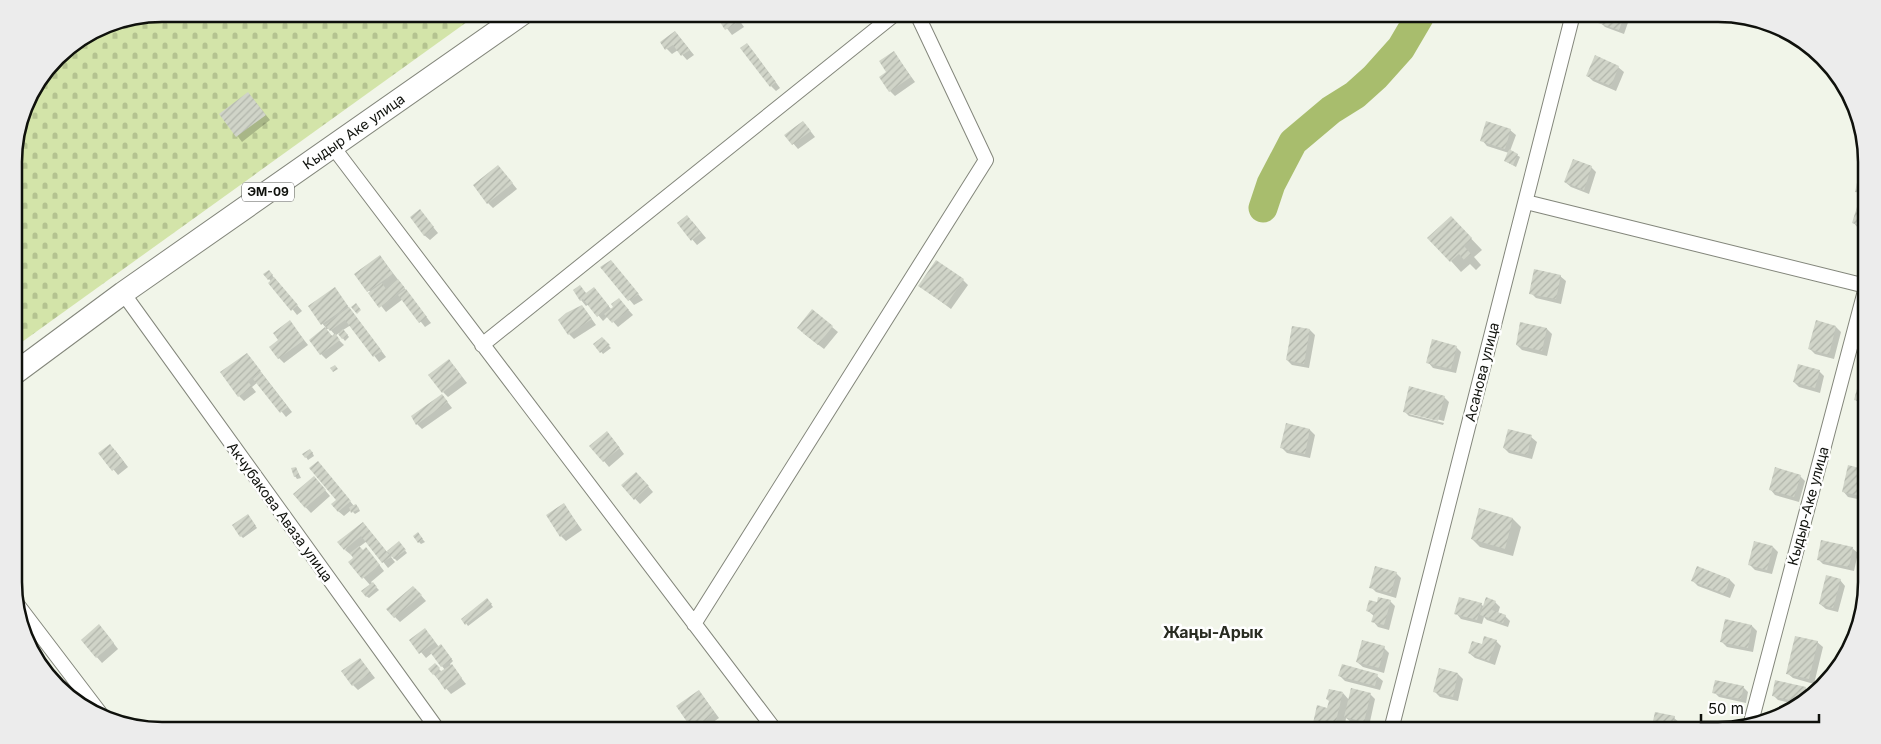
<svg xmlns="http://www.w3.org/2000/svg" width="1881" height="744" font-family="Inter,sans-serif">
	<defs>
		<pattern id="cemetery-stones" width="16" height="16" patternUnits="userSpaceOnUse" patternTransform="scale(1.25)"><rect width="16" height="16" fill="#d3e4a9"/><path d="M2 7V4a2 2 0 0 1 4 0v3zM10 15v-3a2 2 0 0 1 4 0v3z" fill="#b4c390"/></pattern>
		<pattern id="building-hatch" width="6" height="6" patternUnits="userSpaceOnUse" patternTransform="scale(1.25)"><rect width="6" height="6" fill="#d0d4c8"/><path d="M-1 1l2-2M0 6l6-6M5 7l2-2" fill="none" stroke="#b1b5ab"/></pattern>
	</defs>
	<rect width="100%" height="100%" fill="#f1f5e9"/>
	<path fill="url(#cemetery-stones)" d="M162 14H478L15 347 14 152 29 97 68 49 106 25Z"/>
	<path fill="#0003" fill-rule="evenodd" d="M716 14H735L744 27 732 35Z
		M1603 14H1631L1624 34 1605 27 1600 22Z
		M675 32 694 55 687 60 678 50 672 54 661 43Z
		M752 50 780 88 776 91 771 86Z
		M894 53 915 82 895 96 890 91Z
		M1618 67 1624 72 1616 91 1593 81 1588 76Z
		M248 93 270 120 242 142 221 114Z
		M808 128 815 137 798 149 786 135Z
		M1510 130 1516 135 1510 151 1520 157 1516 167 1505 161 1509 153 1487 146 1482 140Z
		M1591 167 1596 172 1589 194 1571 187 1565 182Z
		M1861 171 1866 172V198L1862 196 1857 191Z
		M503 172 517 189 493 208 488 203Z
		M1860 198 1866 200V230L1858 228 1853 222Z
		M420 211 438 233 430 240 424 235Z
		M692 221 706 238 697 245 678 223Z
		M1461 228 1482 250 1474 257 1481 265 1476 270 1470 264 1461 272 1451 261Z
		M380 256 431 323 425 327 403 299 386 312 356 274Z
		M602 267H616L643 300 634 305Z
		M271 274 302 311 297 315 269 279Z
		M1560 276 1566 281 1561 304 1536 298 1531 293Z
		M963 280 968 285 951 309 920 286Z
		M335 289 386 357 379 362 351 325 343 330 349 337 345 341 339 333 335 336 344 345 326 359 321 354 326 328 309 307ZM329 328 335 335 333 337 326 330Z
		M587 294H599L611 309 624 305 633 315 618 327 608 316 603 321 589 304 586 306 581 300Z
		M586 311 596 325 574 339 569 334Z
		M813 311 838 332 824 349 803 333Z
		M290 322 308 345 284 363 279 358 280 341Z
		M1817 322 1836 327 1841 332 1834 359 1815 354 1810 349Z
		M1521 324 1547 329 1552 334 1547 356 1522 350 1517 345Z
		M1293 327 1310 330 1315 335 1309 368 1292 365 1287 360Z
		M602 339 611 348 603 354 595 344Z
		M1456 347 1461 352 1456 373 1433 368 1428 362Z
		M247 354 292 412 286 417 258 382 252 387 256 392 244 401 239 396Z
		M454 366 467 383 448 397 443 392Z
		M1819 371 1824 376 1820 393 1799 387 1794 382Z
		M1867 380V406L1860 405 1855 399Z
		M442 395 452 408 422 429 417 424Z
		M1444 397 1449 402 1444 421 1409 412V414L1444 423 1443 425 1409 416 1404 411Z
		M1310 430 1315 435 1310 458 1287 453 1282 448Z
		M1531 437 1537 442 1532 459 1509 453 1504 448Z
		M612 438 624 454 609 467 604 461Z
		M115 450 128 467 118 475 100 453Z
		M312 452 314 456 308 460 304 454Z
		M296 468 301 478 297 479 295 476Z
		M323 468 354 506 358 507 360 511 355 514 351 510 344 516 338 511V500Z
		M1867 471V501L1848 497 1843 491Z
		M1800 476 1805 481 1799 502 1775 495 1770 489Z
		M641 478 653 492 640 504 623 486Z
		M319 483 330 496 311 513 294 495Z
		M564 505 582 530 566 541 561 536Z
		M1480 510 1513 519 1521 527 1513 556 1480 547 1472 539Z
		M250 518 257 528 243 538 241 536Z
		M363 523 387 552 399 543 407 553 397 561 392 556 391 557 395 562 388 568 367 541 359 547 363 551 371 554 384 571 371 582 379 590 369 598 366 596 370 585 350 562 355 558 345 550Z
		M418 534 425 542 421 544 419 542Z
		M1755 542 1773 547 1778 552 1772 574 1755 570 1749 564Z
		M1852 548 1858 553 1854 571 1823 564 1818 559Z
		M1697 568 1730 580 1735 585 1730 598 1698 586 1693 581Z
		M1396 573 1401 578 1396 598 1376 592 1371 587Z
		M1840 580 1845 586 1838 612 1826 609 1820 604Z
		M418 592 426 601 400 622 395 617Z
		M1390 601 1395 606 1389 630 1378 627 1373 621 1374 616 1368 611 1378 604Z
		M489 602 493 607 468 626 463 619Z
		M1495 602 1500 607 1498 613 1505 616 1510 621 1508 627 1487 620 1484 617 1482 624 1461 619 1456 613 1481 604 1484 607Z
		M1752 626 1757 631 1753 652 1727 647 1722 642Z
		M104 631 118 649 102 663 82 640Z
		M430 635 439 647 443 648 453 661 450 664 466 684 451 694 430 670 435 665 442 672 445 670 432 653 426 658 411 640Z
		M1496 641 1501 646 1495 665 1475 658 1469 653 1482 646Z
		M1817 642 1823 647 1814 684 1793 678 1787 673Z
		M1384 648 1389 653 1384 673 1363 667 1357 662Z
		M360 659 375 678 358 690 353 685Z
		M1440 670 1458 674 1463 679 1458 701 1440 697 1435 692Z
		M1340 676H1377L1383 681 1380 690 1345 681Z
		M1743 687 1748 692 1746 703 1719 697 1714 692Z
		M1805 688 1812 694 1815 693 1809 700 1799 705 1778 700 1773 695Z
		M699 691 719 718 702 730H694L693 728Z
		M1343 693 1349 700 1370 694 1375 699 1369 726 1351 722 1346 718 1345 724 1365 730H1316L1313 727Z
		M1674 718 1680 723 1678 730H1652Z"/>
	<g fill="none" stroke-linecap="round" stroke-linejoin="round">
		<path stroke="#a8bd6d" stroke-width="29" d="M1263 208 1271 184 1293 142 1331 110 1355 95 1375 77 1401 48 1421 14"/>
	</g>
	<path fill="url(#building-hatch)" d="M715 14H735L740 21 725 30Z
		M1602 14H1625L1619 30 1598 23Z
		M675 31 690 50 681 56 673 45 665 50 660 42Z
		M747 43 776 82 770 87 740 48Z
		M894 51 911 77 889 92 879 77 886 72 879 61Z
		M1595 55 1619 66 1611 86 1586 76Z
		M248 92 266 115 236 137 219 114Z
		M803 121 811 131 792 145 784 135Z
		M1486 121 1511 129 1505 149 1480 141Z
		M1509 149 1518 154 1513 165 1504 161Z
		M1573 159 1592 166 1584 190 1564 182Z
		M498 165 513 183 487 204 473 185Z
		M1860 169 1866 170V194L1855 192Z
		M1860 197 1866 199V220L1864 227 1852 223Z
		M420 209 434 227 424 236 410 217Z
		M687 215 701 233 691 241 677 223Z
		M1451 216 1472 238 1464 246 1471 254 1464 260 1459 254 1450 262 1427 238Z
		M380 255 393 274 367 292 354 274Z
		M611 260 639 294 628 301 600 267Z
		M936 260 964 279 946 305 918 286Z
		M1534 269 1561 275 1556 299 1529 294Z
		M269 270 273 275 268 280 263 274Z
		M274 277 298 305 291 311 268 283Z
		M398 279 405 288 379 308 368 293 382 283 386 289Z
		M580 285 586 293 594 287 609 306 597 317 583 299 580 301 573 290Z
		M335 287 348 306 321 325 308 306Z
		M406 289 427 317 419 323 398 295Z
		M619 298 629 310 612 323 604 314 613 307 611 304Z
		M356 303 361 310 357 314 351 307Z
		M582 305 592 319 568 335 558 320 566 313Z
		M349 307 382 351 373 357 345 320 330 331 325 325Z
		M812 309 833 326 818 345 797 328Z
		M290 320 304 340 278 359 269 347 278 340 273 333Z
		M1816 320 1836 326 1829 355 1808 349Z
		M1520 322 1547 328 1542 351 1516 345Z
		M1292 326 1310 329 1304 364 1286 360Z
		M325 327 332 336 335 333 340 340 320 355 309 340Z
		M343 329 348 335 342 339 338 334Z
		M602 337 610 345 600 353 593 344Z
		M1432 339 1457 346 1451 369 1426 363Z
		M247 353 261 371 248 381 252 387 238 397 220 372Z
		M449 359 462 377 442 393 428 375Z
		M1798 364 1820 370 1815 388 1793 382Z
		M335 365 338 369 333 372 330 368Z
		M261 372 288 407 280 413 253 379Z
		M1860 377 1867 378V403L1854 400Z
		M1409 386 1445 396 1438 421 1403 412Z
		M442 394 448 402 416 425 411 416Z
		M1286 423 1310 429 1305 454 1280 448Z
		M1508 429 1532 435 1527 455 1503 448Z
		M607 431 620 448 603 462 589 446Z
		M110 444 124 462 112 471 98 453Z
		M310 449 313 453 305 458 302 454Z
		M318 461 351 501 338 512 331 504 336 500 309 468Z
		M1848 465 1867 470V497L1842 492Z
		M296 467 299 475 294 477 291 468Z
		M1775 467 1801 475 1794 497 1769 490Z
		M636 472 649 486 634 500 621 485Z
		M314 476 326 490 305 508 293 494Z
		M564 503 578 525 560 537 546 515Z
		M356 504 359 509 351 513 349 507Z
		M1479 508 1513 518 1505 549 1471 539Z
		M1865 508 1867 509V534L1859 532Z
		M248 514 256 526 240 537 232 525Z
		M363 522 391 557 382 563 361 536 344 550 337 542Z
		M418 532 423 539 418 543 413 536Z
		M1821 540 1853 547 1849 567 1817 560Z
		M399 541 406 550 394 559 387 551Z
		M1754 541 1773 546 1767 570 1748 565Z
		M359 546 363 550 366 547 380 565 362 579 348 562 353 558 350 553Z
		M1375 566 1397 572 1391 593 1369 588Z
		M1697 566 1730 579 1725 594 1691 581Z
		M1826 575 1841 579 1833 608 1819 604Z
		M373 582 377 587 366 597 361 591Z
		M413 586 422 595 394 618 386 609Z
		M1378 597 1391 600 1384 625 1371 622 1374 613 1366 611 1369 600 1377 602Z
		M1459 597 1482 603 1477 620 1454 614Z
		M1486 597 1496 601 1492 610 1506 615 1503 623 1480 615Z
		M487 598 492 604 465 625 461 619Z
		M1725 619 1752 625 1748 648 1720 642Z
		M99 624 114 643 96 658 81 640Z
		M425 628 435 642 419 654 409 640Z
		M1484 636 1497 640 1489 661 1468 653 1472 641 1482 644Z
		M1795 636 1818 641 1809 679 1786 674Z
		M1362 640 1385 646 1379 668 1356 662Z
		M441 644 452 659 441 667 430 652Z
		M360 658 371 673 352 686 341 671Z
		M435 663 440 668 433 675 428 669Z
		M452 664 462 678 445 690 435 675Z
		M1342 664 1378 674 1375 686 1338 676Z
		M1439 668 1458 673 1453 697 1433 692Z
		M1715 680 1744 686 1741 699 1712 693Z
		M1775 680 1806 687 1802 703 1772 696Z
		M1351 688 1371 693 1364 722 1344 717Z
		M1329 689 1343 692 1336 721 1364 727 1363 730H1322L1312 728 1317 705 1327 708 1329 701 1326 699Z
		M699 690 715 713 692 729 676 706Z
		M1811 691 1817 692 1809 700Z
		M1655 712 1675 716 1672 730H1651Z
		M1425 721 1449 727 1448 730H1423Z"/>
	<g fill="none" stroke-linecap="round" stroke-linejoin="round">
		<g stroke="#83867b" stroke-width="16">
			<path id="minor" d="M333 147 775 730
				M1526 202 1866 286
				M123 293 438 730
				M482 345 895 14
				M17 604 100 713
				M694 624 986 160 917 14
				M1750 726 1866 287
				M1391 730 1573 14"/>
		</g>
		<g stroke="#83867b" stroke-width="24">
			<g id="trunk">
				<path id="s1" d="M15 373 123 293 522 14"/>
			</g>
		</g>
		<use href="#minor" stroke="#fff" stroke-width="14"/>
		<use href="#trunk" stroke="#fff" stroke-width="22"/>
	</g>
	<g text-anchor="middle" stroke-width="5" stroke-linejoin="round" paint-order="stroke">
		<rect fill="#fff" stroke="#575855" stroke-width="1" x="242" y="182.5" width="52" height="19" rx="4"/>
		<g font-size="12" font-weight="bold" fill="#0f110c">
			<text x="268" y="196">ЭМ-09</text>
		</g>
		<g font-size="14" fill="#0f110c" stroke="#fff">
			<text dy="5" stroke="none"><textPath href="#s1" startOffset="416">Кыдыр Аке улица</textPath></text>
			<text transform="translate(1482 372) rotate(-76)" y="5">Асанова улица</text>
			<text transform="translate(1808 506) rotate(-75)" y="5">Кыдыр-Аке улица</text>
			<text transform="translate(280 512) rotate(54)" y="5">Акчубакова Аваза улица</text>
		</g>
		<g font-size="16" font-weight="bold" fill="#292c22" stroke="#fff">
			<text x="1213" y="638">Жаңы-Арык</text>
		</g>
	</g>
	<path d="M0 0H1881V744H0ZM162 22H1718A140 140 0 0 1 1858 162V582A140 140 0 0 1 1718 722H162A140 140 0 0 1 22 582V162A140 140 0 0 1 162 22Z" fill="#ececec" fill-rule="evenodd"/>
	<path fill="none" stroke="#0f110c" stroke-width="2.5" d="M162 22H1718A140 140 0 0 1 1858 162V582A140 140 0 0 1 1718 722H162A140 140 0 0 1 22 582V162A140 140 0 0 1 162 22Z"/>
	<path d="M1701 714v8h118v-8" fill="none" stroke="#0f110c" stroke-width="2.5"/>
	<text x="1708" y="714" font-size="15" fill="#0f110c" stroke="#ffffff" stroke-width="4" paint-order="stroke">50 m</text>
</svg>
